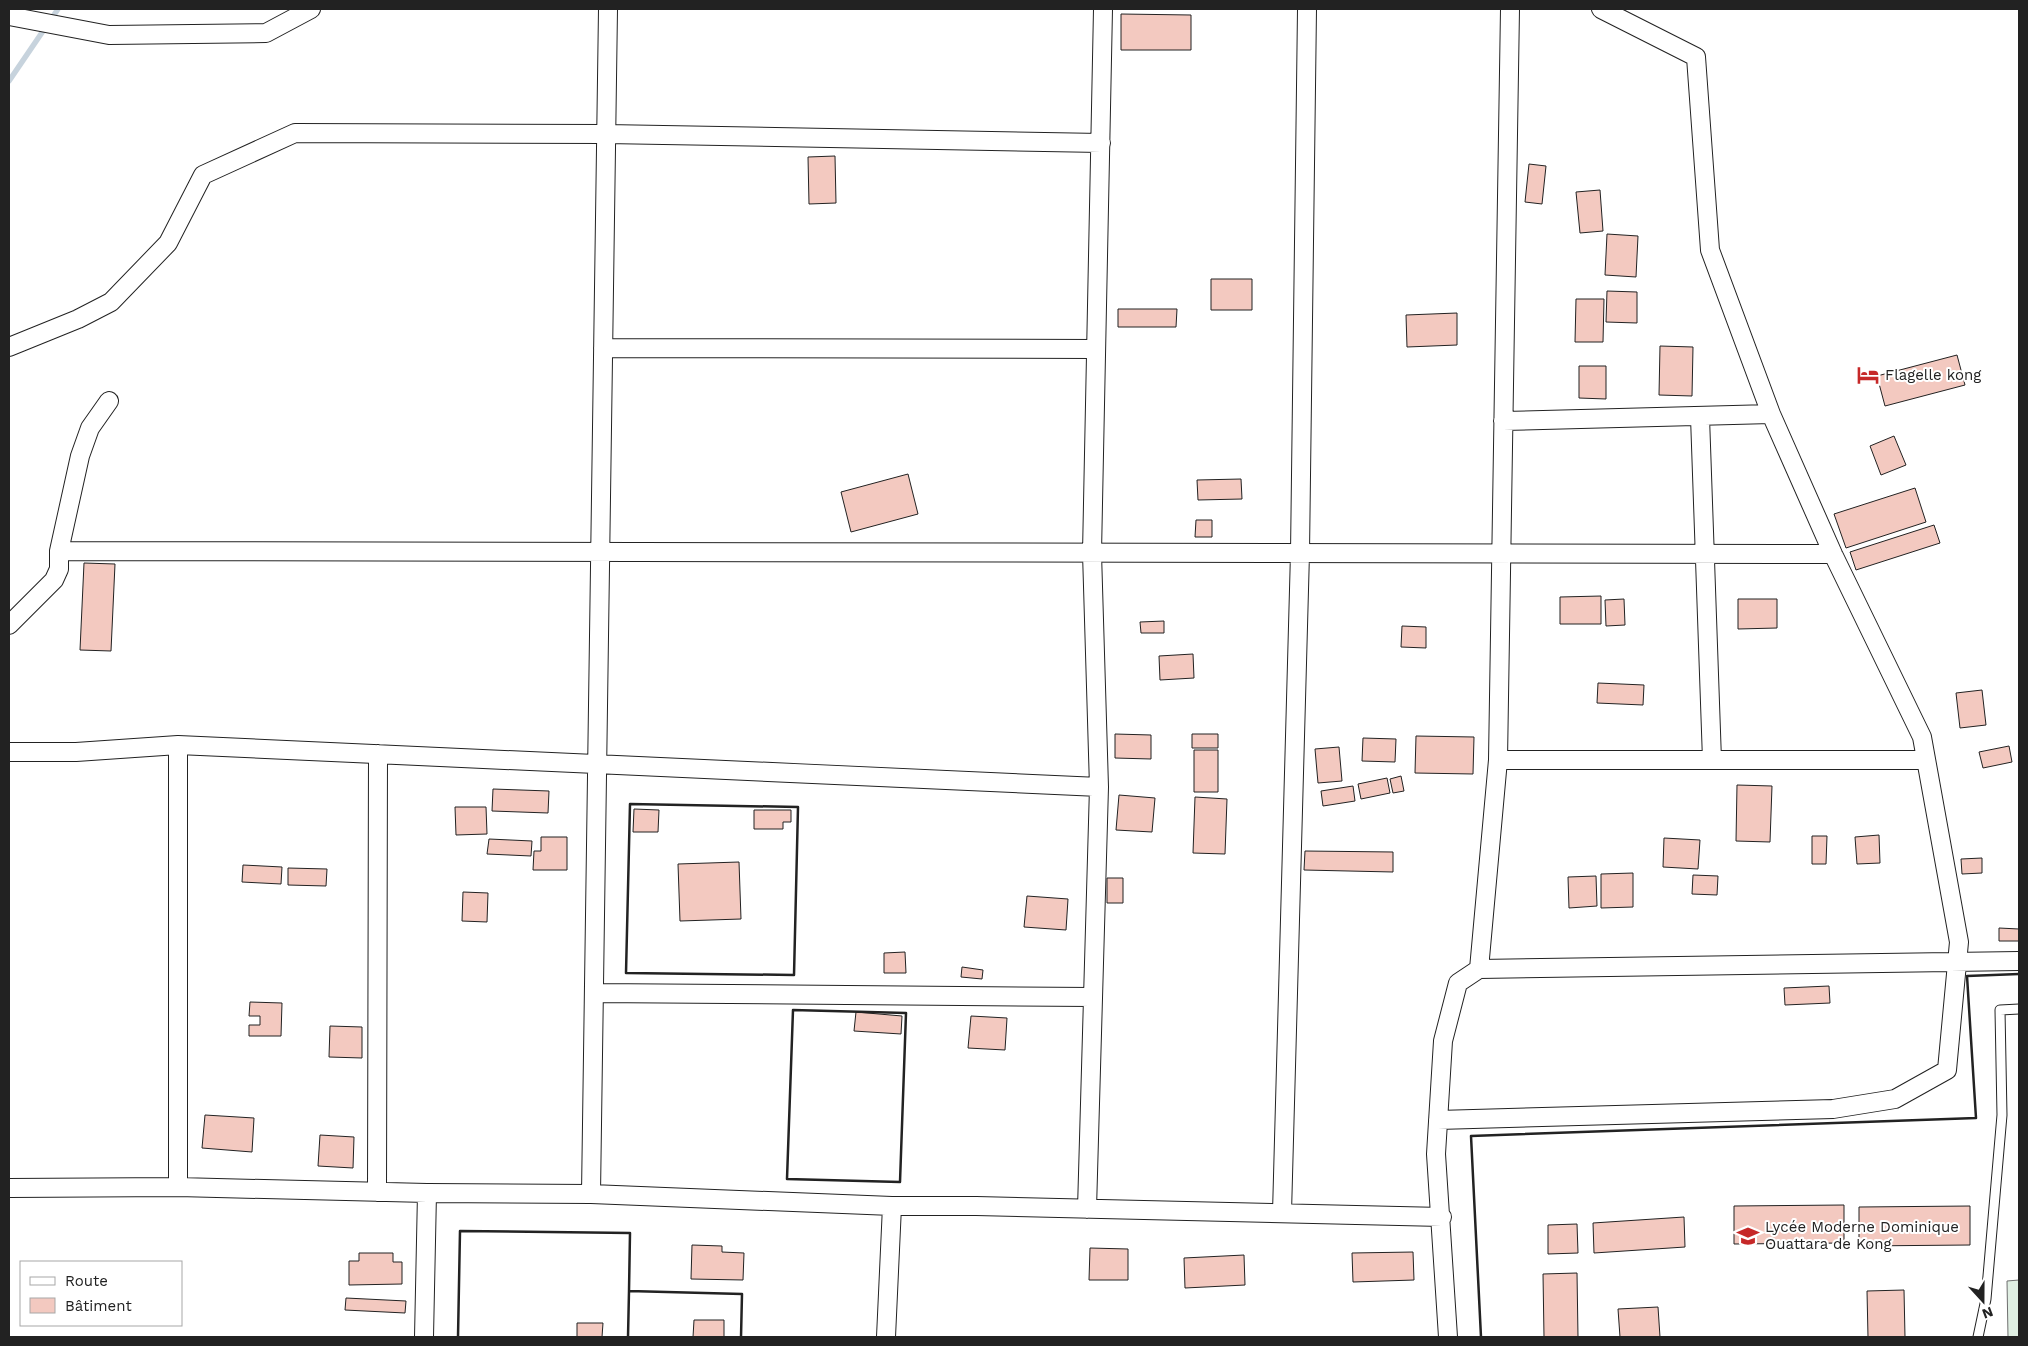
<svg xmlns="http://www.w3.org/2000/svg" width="2028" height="1346" font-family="'Work Sans',sans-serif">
	<rect width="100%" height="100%" fill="#fff"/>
	<path fill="#e0efe3" stroke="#6f6f6f" d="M2019 1280V1337H2008L2007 1281Z"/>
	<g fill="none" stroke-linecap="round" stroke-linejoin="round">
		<path stroke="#c7d3dd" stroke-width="5.5" d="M9 81 58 9"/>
	</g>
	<path fill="#f3c9c0" stroke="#222" d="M1121 14 1191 15V50H1121Z
		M835 156 836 203 809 204 808 157Z
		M1529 164 1546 166 1542 204 1525 202Z
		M1600 190 1603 231 1580 233 1576 192Z
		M1607 234 1638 236 1636 277 1605 275Z
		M1211 279H1252V310H1211Z
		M1607 291 1637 292V323L1606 322Z
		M1576 299H1604L1603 342H1575Z
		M1118 309H1177L1176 327H1118Z
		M1457 313V345L1407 347 1406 315Z
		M1660 346 1693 347 1692 396 1659 395Z
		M1957 355 1965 385 1885 406 1877 376Z
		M1579 366H1606V399L1579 398Z
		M1894 436 1906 465 1881 475 1870 446Z
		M908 474 918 514 851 532 841 492Z
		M1241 479 1242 499 1198 500 1197 480Z
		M1915 488 1926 522 1846 548 1834 514Z
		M1196 520H1212V537H1195Z
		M1934 525 1940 543 1856 570 1850 552Z
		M84 563 115 564 111 651 80 650Z
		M1601 596V624H1560V597Z
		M1624 599 1625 625 1606 626 1605 600Z
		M1738 599H1777V628L1738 629Z
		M1164 621V633H1141L1140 622Z
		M1402 626 1426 627V648L1401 647Z
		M1193 654 1194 678 1160 680 1159 656Z
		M1598 683 1644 685 1643 705 1597 703Z
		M1982 690 1986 725 1960 728 1956 693Z
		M1115 734 1151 735V759L1115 758Z
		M1192 734H1218V748H1192Z
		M1416 736 1474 737 1473 774 1415 773Z
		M1363 738 1396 739 1395 762 1362 761Z
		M2009 746 2012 762 1983 768 1979 752Z
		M1339 747 1342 781 1318 783 1315 749Z
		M1194 750H1218V792H1194Z
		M1401 776 1404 791 1393 793 1390 779Z
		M1387 778 1390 793 1361 799 1358 784Z
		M1737 785 1772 786 1770 842 1736 841Z
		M1353 786 1355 801 1323 806 1321 791Z
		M493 789 549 791 548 813 492 811Z
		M1119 795 1155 798 1152 832 1116 830Z
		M1195 797 1227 799 1225 854 1193 853Z
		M455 807H486L487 834 456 835Z
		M634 809 659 810 658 832H633Z
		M754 810H791V822H783V829H754Z
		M1879 835 1880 863 1857 864 1855 837Z
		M1812 836H1827L1826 864H1812Z
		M541 837H567V870H533L534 851H541Z
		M1664 838 1700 840 1698 869 1663 867Z
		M489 839 532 841 531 856 487 854Z
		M1305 851 1393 852V872L1304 870Z
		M1982 858V873L1962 874 1961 859Z
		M739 862 741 919 680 921 678 864Z
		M243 865 282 867 281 884 242 882Z
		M288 868 327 869 326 886 288 885Z
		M1633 873V907L1601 908V874Z
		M1693 875 1718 876 1717 895 1692 894Z
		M1596 876 1597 906 1569 908 1568 877Z
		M1107 878H1123V903H1107Z
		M463 892 488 893 487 922 462 921Z
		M1027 896 1068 899 1066 930 1024 927Z
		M1999 928 2019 929V941H1999Z
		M905 952 906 973H884V953Z
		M962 967 983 970 982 979 961 977Z
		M1829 986 1830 1003 1785 1005 1784 988Z
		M250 1002 282 1003 281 1036H249V1025H260V1016H249Z
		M856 1012 902 1016 901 1034 854 1031Z
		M971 1016 1007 1018 1005 1050 968 1048Z
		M330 1026 362 1027V1058L329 1057Z
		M205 1115 254 1118 252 1152 202 1148Z
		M320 1135 354 1137 353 1168 318 1166Z
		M1844 1205V1243L1734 1244V1206Z
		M1970 1206V1245L1859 1246V1207Z
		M1684 1217 1685 1247 1594 1253 1593 1223Z
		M1577 1224 1578 1253 1548 1254V1225Z
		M692 1245 722 1246V1252L744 1253 743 1280 691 1279Z
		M1090 1248 1128 1249V1280H1089Z
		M1413 1252 1414 1280 1353 1282 1352 1253Z
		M359 1253H393V1262H402V1284L349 1285V1261H359Z
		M1244 1255 1245 1285 1185 1288 1184 1258Z
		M1577 1273 1578 1337H1544L1543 1274Z
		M1904 1290 1905 1337H1868L1867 1291Z
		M346 1298 406 1301 405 1313 345 1310Z
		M1658 1307 1660 1337H1620L1618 1309Z
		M694 1320H724V1337H693Z
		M577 1323H603L602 1337H577Z"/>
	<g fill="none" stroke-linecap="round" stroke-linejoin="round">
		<g stroke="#222" stroke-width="11">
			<path id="service" d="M1978 1337 1986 1299 2002 1115 2000 1010 2019 1009"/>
		</g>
		<g stroke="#222" stroke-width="20">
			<path id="minor" d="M9 16 109 35 266 33 311 9
				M9 347 78 319 111 302 168 243 203 175 295 133 606 134 1101 143
				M603 348 1096 349
				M1700 417 1712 760
				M1503 421 1771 414
				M59 551 1833 554
				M9 625 54 580 59 569V551L80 456 90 428 109 401
				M178 745V1187
				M9 752H76L178 745 1099 787
				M1498 760H1926
				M1479 969 2019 961
				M594 993 1093 997
				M1438 1120 1833 1109 1895 1099 1947 1070 1959 942 1922 737 1833 554 1771 414 1710 250 1696 57 1601 9
				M9 1188 178 1187 427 1193 591 1194 892 1206H976L1442 1217
				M377 1192 378 754
				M591 1194 608 9
				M1087 1209 1099 787 1092 553 1103 9
				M1282 1213 1300 553 1307 9
				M424 1337 427 1193
				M886 1337 892 1206
				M1448 1337 1436 1154 1443 1041 1458 983 1479 969 1498 760 1510 9"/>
		</g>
		<use href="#service" stroke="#fff" stroke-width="9"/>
		<use href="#minor" stroke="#fff" stroke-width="18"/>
		<path stroke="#222" stroke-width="2.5" d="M630 804 798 807 794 975 626 973Z
			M793 1010 906 1013 900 1182 787 1179Z
			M458 1337 460 1231 630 1233 629 1291
			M628 1337 629 1291 742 1294 741 1337
			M1481 1337 1471 1136 1976 1118 1967 976 2019 974"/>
	</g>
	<defs>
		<g id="hotel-bare" transform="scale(1.725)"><path d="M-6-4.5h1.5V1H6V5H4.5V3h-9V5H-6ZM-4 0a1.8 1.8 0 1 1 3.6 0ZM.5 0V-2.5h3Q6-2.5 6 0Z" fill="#c62828" stroke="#fff" stroke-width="2.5" paint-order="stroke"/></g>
		<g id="school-bare" transform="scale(1.725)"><path d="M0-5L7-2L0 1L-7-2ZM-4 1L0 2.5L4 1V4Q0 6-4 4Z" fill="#c62828" stroke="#fff" stroke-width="2.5" paint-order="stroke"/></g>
	</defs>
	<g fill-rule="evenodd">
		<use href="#hotel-bare" x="1868" y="375"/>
		<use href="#school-bare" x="1748" y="1236"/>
	</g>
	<g text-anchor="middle" stroke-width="4" stroke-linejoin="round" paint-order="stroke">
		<g font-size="15" fill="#222" stroke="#fff" text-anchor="start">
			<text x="1885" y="380">Flagelle kong</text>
			<text x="1765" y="1232">Lycée Moderne Dominique<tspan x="1765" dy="17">Ouattara de Kong</tspan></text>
		</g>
	</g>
	<rect width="2028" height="1346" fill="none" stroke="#222222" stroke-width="20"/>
	<rect x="20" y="1261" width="162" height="65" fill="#ffffff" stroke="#a7a7a7"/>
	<rect x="30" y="1277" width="25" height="8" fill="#ffffff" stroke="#a7a7a7"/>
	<text x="65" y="1286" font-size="15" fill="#222222">Route</text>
	<rect x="30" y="1298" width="25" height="15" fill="#f3c9c0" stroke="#a7a7a7"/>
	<text x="65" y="1311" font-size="15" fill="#222222">Bâtiment</text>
	<g transform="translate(1983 1301) rotate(159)" stroke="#ffffff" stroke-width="4" paint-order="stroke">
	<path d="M0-4L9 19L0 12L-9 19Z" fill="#222222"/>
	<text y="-8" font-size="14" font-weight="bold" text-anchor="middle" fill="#222222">N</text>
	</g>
</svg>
